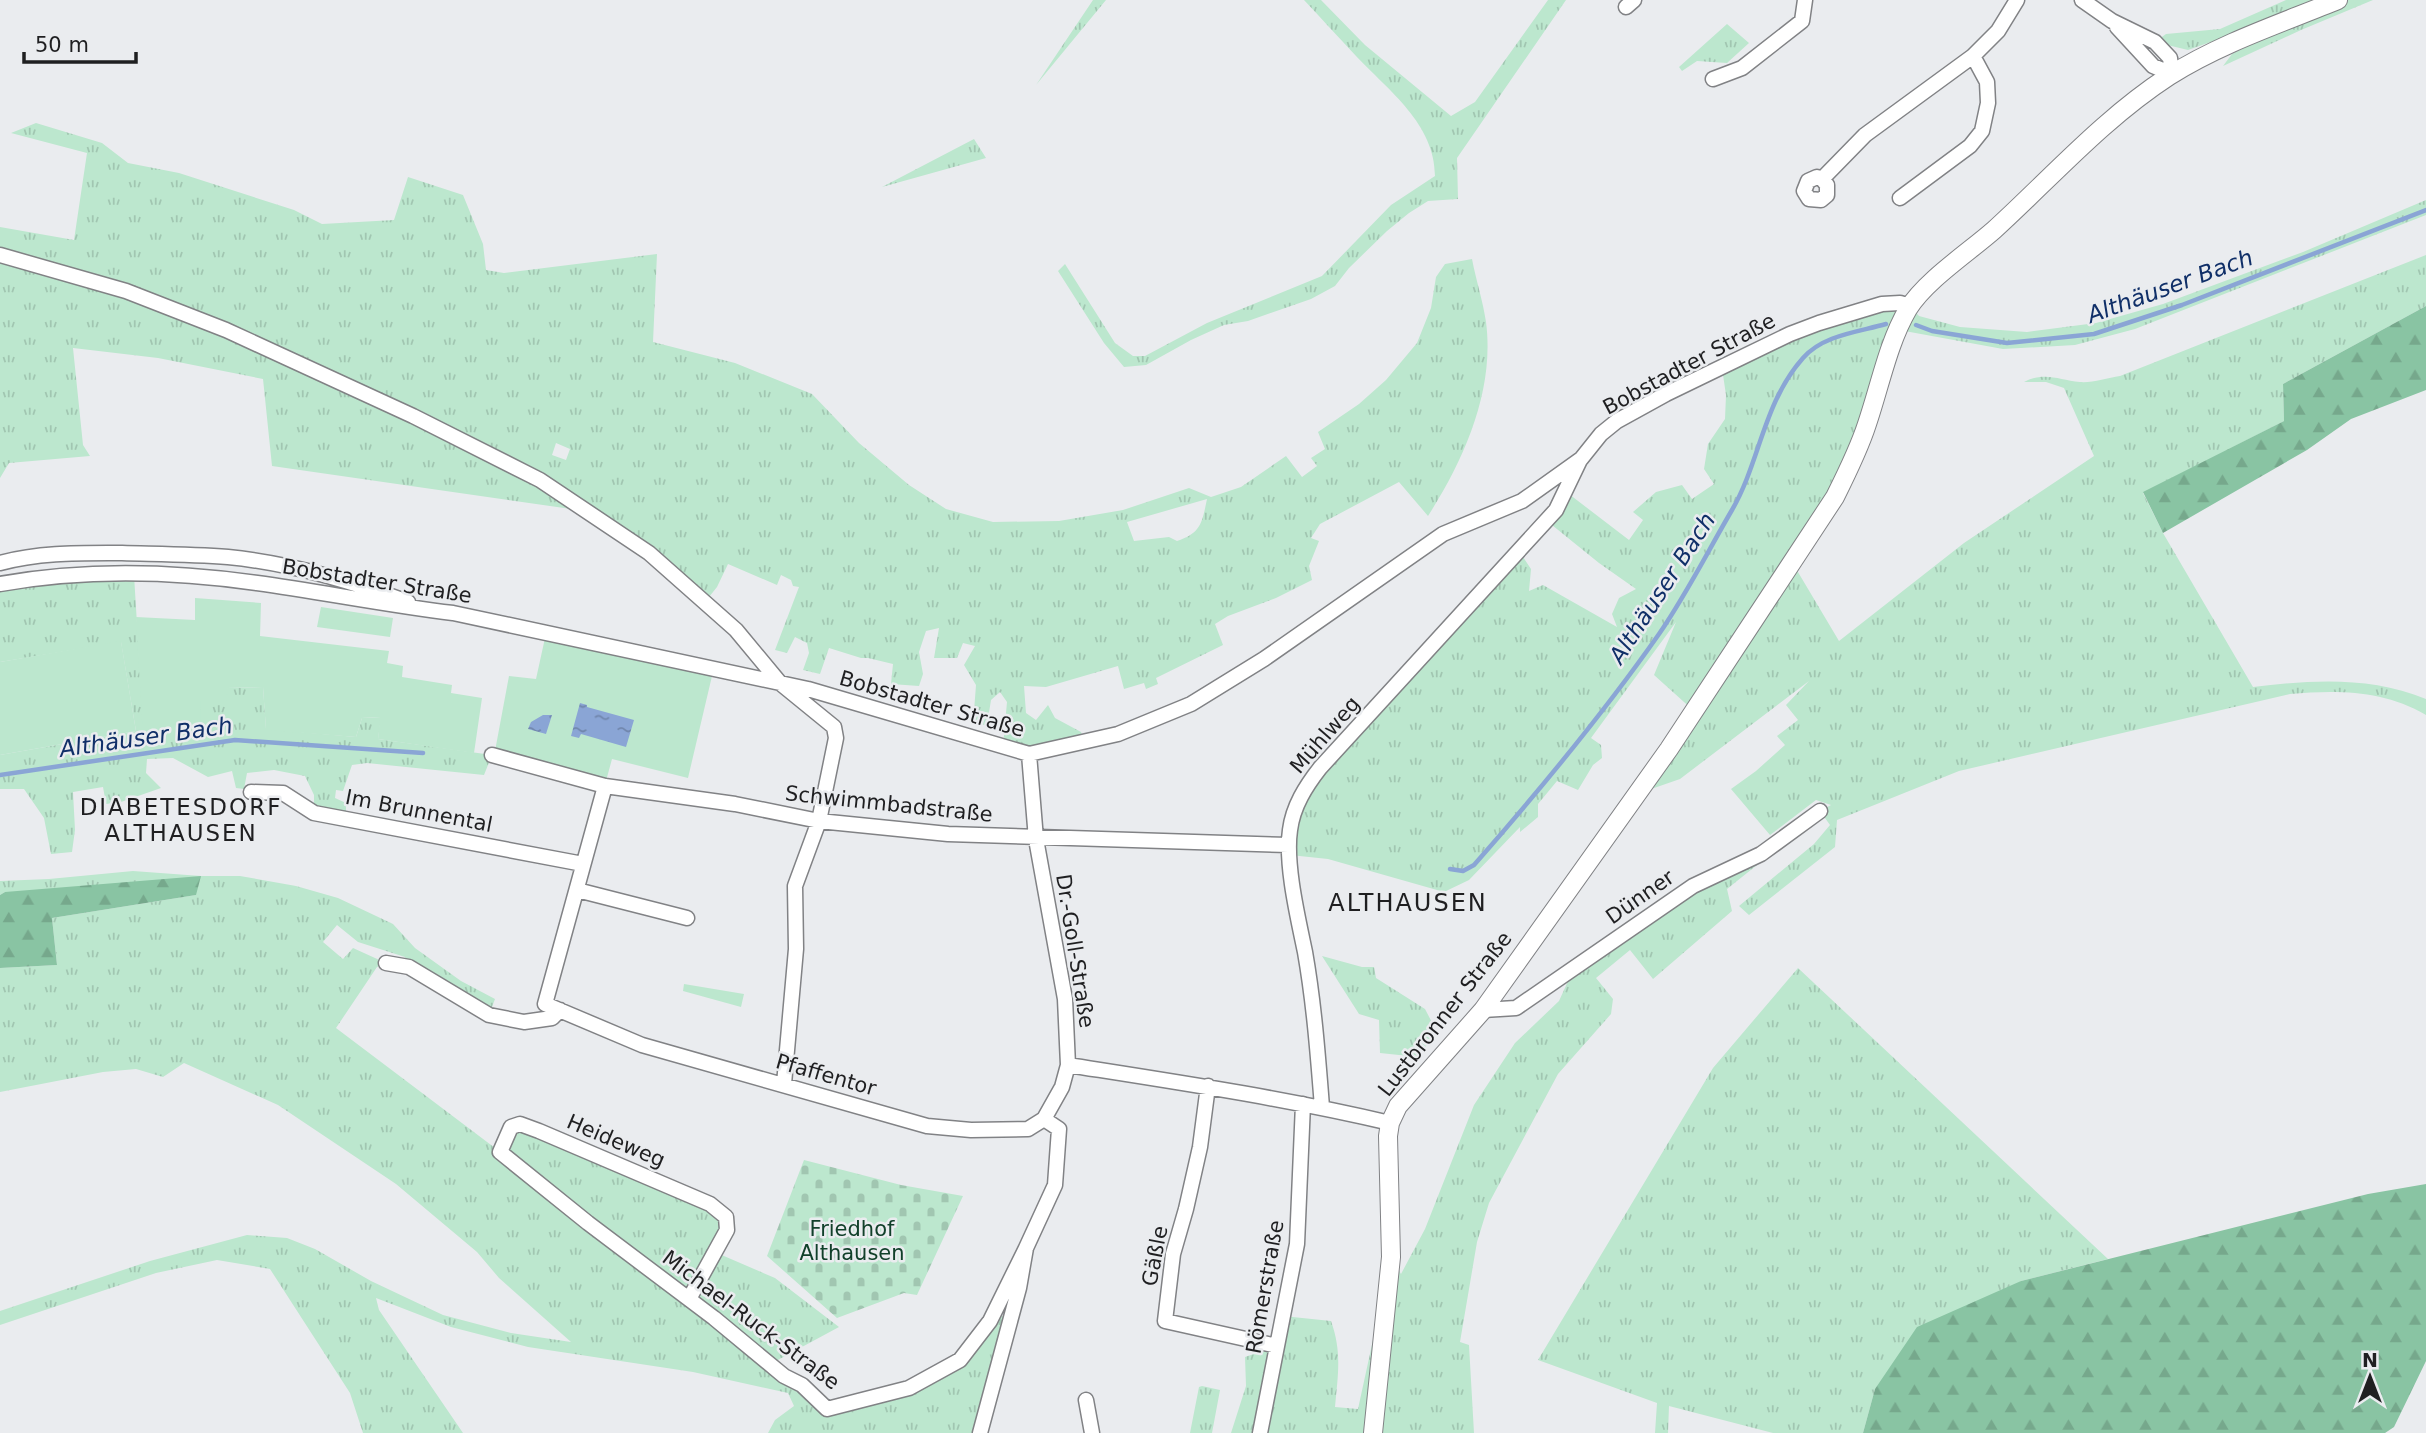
<svg xmlns="http://www.w3.org/2000/svg" width="2426" height="1433" font-family="'DejaVu Sans',sans-serif">
	<defs>
		<pattern id="grass-tufts" width="24" height="20" patternUnits="userSpaceOnUse" patternTransform="scale(1.75)"><rect width="24" height="20" fill="#bce7ce"/><path d="M3 7l-1-3M5 7V3M7 7l1-3M15 17l-1-3M17 17v-4M19 17l1-3" fill="none" stroke="#a1c6b1"/></pattern>
		<pattern id="forest-firs" width="22" height="20" patternUnits="userSpaceOnUse" patternTransform="scale(1.75)"><rect width="22" height="20" fill="#89c4a3"/><path d="M5 1l3.5 6h-7zM16 11l3.5 6h-7z" fill="#76a88c"/></pattern>
		<pattern id="cemetery-stones" width="16" height="16" patternUnits="userSpaceOnUse" patternTransform="scale(1.75)"><rect width="16" height="16" fill="#bce7ce"/><path d="M2 7V4a2 2 0 0 1 4 0v3zM10 15v-3a2 2 0 0 1 4 0v3z" fill="#a1c6b1"/></pattern>
		<pattern id="water-ripples" width="26" height="14" patternUnits="userSpaceOnUse" patternTransform="scale(1.75)"><rect width="26" height="14" fill="#8aa5d5"/><path d="M2 4q2-2 4 0t4 0M15 11q2-2 4 0t4 0" fill="none" stroke="#7086ac"/></pattern>
	</defs>
	<rect width="100%" height="100%" fill="#eaecef"/>
	<path fill="url(#grass-tufts)" fill-rule="evenodd" d="M1093 0H1106L1036 85Z
		M1304 0H1321L1365 45 1451 116 1475 102 1548 0H1566L1457 158 1458 199 1428 201 1409 213 1387 231 1349 268 1335 286 1311 299 1248 321 1224 325 1191 340 1146 365 1124 367 1104 343 1058 271 1065 264 1115 343 1133 356H1145L1207 323 1322 276 1391 205 1435 176C1435 124 1389 91 1356 56 1339 38 1322 19 1304 0Z
		M2286 0H2373L2301 30 2223 66 2232 54 2257 41 2278 25 2219 39 2188 50 2155 42 2166 34 2220 29Z
		M1727 24 1749 43 1727 63 1697 61 1682 71 1679 67Z
		M36 123 102 143 128 163 179 173 294 210 322 224 394 220 408 177 463 195 483 244 486 270 504 273 657 254 653 342 735 363 812 394 859 443 909 485 946 509 993 522 1059 521 1123 510 1189 488 1211 497 1241 487 1286 456 1302 477 1317 466 1311 458 1325 449 1318 432 1359 404 1386 380 1417 343 1431 308 1436 277 1445 264 1472 259C1476 280 1483 301 1486 322 1495 390 1464 460 1428 516L1399 482 1320 524 1311 538 1319 541 1309 566 1312 580 1276 598 1228 616 1215 624 1223 645 1156 678 1158 684 1146 689 1144 683 1124 689 1118 666 1046 687 1024 686 1026 713 1036 720 1048 705 1055 718 1081 732 1084 741 1029 754 1003 746 1007 702 1000 692 991 700 987 725 973 724 976 685 964 665 975 646 963 643 957 658H934L939 628 926 631 919 652 923 674 919 686 891 684 893 664 868 658H861L829 648 820 674 803 670 809 653 807 643 795 637 787 653 775 650 799 587 793 586 791 580 781 575 777 585 728 564 717 587 705 602 585 511 272 466 263 379 158 358 73 348 83 445 90 456 9 463 0 478V227L74 240 87 153 11 133ZM556 443 570 449 566 460 552 455ZM1207 499C1202 523 1201 533 1177 541L1169 537 1134 541 1127 522Z
		M974 139 986 158 882 187Z
		M2426 200V215L2135 329 2075 345 2003 349 1899 330 1866 428 1792 562 1839 641 1964 543 2094 456 2064 388 2046 382H2024C2045 371 2059 380 2080 382 2092 383 2107 378 2120 376L2426 255V306L2283 384 2284 421 2143 493 2163 533 2253 687C2312 680 2370 676 2426 699V715C2383 690 2338 690 2290 694L1959 771 1837 820 1835 847 1749 915 1739 906 1814 844 1830 825 1820 811 1831 805 1816 800 1770 835 1731 789 1756 771 1785 745 1777 736 1798 720 1786 705 1809 681 1680 779 1634 795 1694 711 1654 675 1676 622 1591 738 1601 745 1602 758 1593 765 1578 790 1557 781 1538 804V817L1520 832V827L1469 880 1444 892 1328 859 1290 855 1303 791 1519 551 1531 569 1529 591 1543 585 1617 627 1612 614 1619 598 1636 589 1599 563 1547 521 1565 491 1629 540 1643 520 1633 512 1656 492 1682 485 1692 499 1714 484 1704 469 1708 444 1725 419 1726 395 1722 368 1819 323 1910 306 1919 316 1960 327 2027 332 2096 323 2163 304 2303 252Z
		M134 575 144 738 200 700 228 688 263 687 266 729 356 737 362 718 381 717 378 739 492 755 484 775 367 763 352 765 343 791 336 790 335 798 346 803V819L314 813V795L305 776 274 770 247 773 244 789 236 788 232 771 208 777 173 758 147 759 146 773 161 788 121 802 106 804 103 787 73 792 75 830 72 852 51 854 44 818 24 789H0V755L136 731 121 642 0 662V584Z
		M1761 854 1757 865 1727 889 1732 911 1653 979 1630 950 1596 978 1613 999 1611 1014 1558 1074 1489 1203 1477 1242 1460 1342 1469 1345 1474 1433H1231L1246 1386 1245 1357 1277 1346 1283 1316 1331 1321C1342 1352 1338 1374 1335 1407L1358 1409 1391 1257 1401 1274 1425 1229 1474 1105 1515 1043 1559 1001 1574 968 1693 886Z
		M133 871 201 876H240L296 886 338 898 393 924 415 948 461 981 495 999 489 1015 409 967 405 957 358 942 337 925 323 942 343 959 353 948 386 963 377 967 336 1028 499 1151 520 1124 726 1217 689 1299 827 1409 909 1388 960 1360 990 1321 1013 1312 980 1433H768L775 1420 794 1406 788 1393 693 1372 528 1347 451 1327 376 1298 379 1310 463 1433H363L350 1393 270 1269 217 1260 156 1273 0 1325V1311L150 1261 247 1235 287 1238 315 1249 371 1281 443 1315 511 1333 571 1342 499 1278 477 1252 396 1184 278 1105 184 1063 163 1077 136 1069 103 1072 0 1092V968L57 965 52 918 196 895 5 892 0 895V881L49 879Z
		M1322 956 1362 967H1374L1376 978 1425 1009 1437 1032 1418 1057 1380 1053 1379 1020 1359 1014Z
		M1798 968 2108 1259 2021 1281 1875 1389 1863 1433H1773L1669 1406 1668 1433H1655L1657 1403 1538 1360 1713 1068Z
		M717 1253 775 1278 839 1327 776 1361 692 1298Z
		M1202 1386 1220 1390 1212 1433H1190L1199 1387Z"/>
	<path fill="url(#forest-firs)" d="M2426 306V390L2351 419 2307 450 2163 533 2143 492 2284 421 2283 384Z
		M201 876 196 895 52 918 57 965 0 968V895L5 892Z
		M2426 1184V1361L2394 1427 2385 1433H1863L1875 1389 1917 1327 2021 1281 2368 1194Z"/>
	<path fill="url(#cemetery-stones)" d="M804 1160 901 1185 963 1196 917 1295 904 1293 837 1318 767 1256Z"/>
	<path fill="#bce7ce" d="M195 598 261 603 260 636 389 651 387 663 403 666 402 677 452 685 451 693 482 698 474 753 378 739 380 717 362 718 356 737 266 730 263 687 228 688 226 701 200 700 201 734 143 738 136 617 195 620Z
		M321 607 393 618 390 637 317 627Z
		M545 638 712 676 688 778 612 759 606 781 495 751 509 676 536 679Z
		M121 641 136 731 0 755V662Z
		M684 984 744 994 741 1007 683 991Z"/>
	<path fill="url(#water-ripples)" d="M580 703 587 705V707L634 720 626 747 581 734 579 738 571 736Z
		M543 715H552L546 734 528 729 531 722Z"/>
	<g fill="none" stroke-linecap="round" stroke-linejoin="round">
		<path stroke="#8aa5d5" stroke-width="4.5" d="M1916 325 1932 331 2007 343 2094 334 2182 305 2426 210
			M0 775 235 740 423 753
			M1450 869 1463 871 1474 865C1539 791 1603 714 1659 634 1686 595 1708 551 1732 510 1760 462 1763 403 1803 358 1823 335 1858 332 1886 324"/>
		<g stroke="#818285" stroke-width="17">
			<path id="minor" d="M2082 0 2112 21 2155 42 2170 58 2172 74
				M1626 7 1634 0
				M2117 27 2153 66 2172 74
				M1713 79 1742 68 1802 21 1805 0
				M1822 179 1827 185V195L1821 200 1809 199 1804 191 1808 181 1817 177 1822 179 1865 135 1973 56 1998 31 2017 0
				M1900 198 1970 146 1982 131 1988 103 1987 82 1973 56
				M0 255 126 291 226 330 413 416 540 480 649 553 736 630 780 683 834 727 836 738 819 821 795 886 796 949 784 1084
				M0 563C39 552 81 553 122 553 157 554 193 554 228 557 289 563 351 581 408 602
				M0 584C83 569 173 571 257 583 322 592 387 605 453 613L808 689 1029 754 1118 734 1191 704 1264 659 1443 534 1522 501 1581 459 1601 434 1617 421 1666 394 1790 334 1819 323 1882 304 1900 303 1910 306
				M492 755 605 786 735 804 819 821 948 834 1288 845
				M605 786 545 1004 642 1045 927 1126 971 1130 1028 1129 1044 1119 1062 1087 1068 1065 1065 999 1036 839 1029 754
				M251 792 283 793 314 813 583 864
				M577 890 687 918
				M386 963 409 967 489 1015 524 1022 552 1018 560 1010
				M1483 1010 1516 1008 1693 886 1761 854 1820 811
				M1068 1065C1176 1082 1284 1098 1390 1123
				M1208 1086 1200 1147 1186 1209 1173 1254 1165 1321 1277 1346
				M1322 1107C1318 1056 1314 1003 1305 952 1298 918 1285 864 1290 830 1293 806 1306 786 1320 768L1556 510 1580 460
				M689 1299 727 1230 726 1217 710 1204 539 1131 520 1124 511 1127 500 1152 588 1223 714 1318 784 1376 802 1385 827 1409 909 1388 960 1360 990 1321 1026 1248
				M1086 1400 1092 1433
				M980 1433 1019 1288 1026 1248 1055 1185 1059 1129 1044 1119
				M1260 1433 1297 1244 1303 1104"/>
		</g>
		<g stroke="#818285" stroke-width="20">
			<path id="tertiary" d="M1373 1433 1391 1257 1388 1136 1390 1123 1398 1106 1483 1010 1669 749 1835 497C1847 473 1859 449 1867 424 1880 386 1888 343 1908 309 1925 281 1969 252 1994 230 2052 177 2103 119 2169 76 2221 43 2282 23 2338 0"/>
		</g>
		<use href="#minor" stroke="#fff" stroke-width="14"/>
		<use href="#tertiary" stroke="#fff" stroke-width="18"/>
	</g>
	<g text-anchor="middle" stroke-width="5" stroke-linejoin="round" paint-order="stroke">
		<g font-size="21" fill="#1f1f21" stroke="#eaecef">
			<text transform="translate(1689 364) rotate(-28)" y="7">Bobstadter Straße</text>
			<text transform="translate(377 581) rotate(9)" y="7">Bobstadter Straße</text>
			<text transform="translate(932 704) rotate(16)" y="7">Bobstadter Straße</text>
			<text transform="translate(1325 735) rotate(-49)" y="7">Mühlweg</text>
			<text transform="translate(889 804) rotate(6)" y="7">Schwimmbadstraße</text>
			<text transform="translate(419 811) rotate(11)" y="7">Im Brunnental</text>
			<text transform="translate(1640 897) rotate(-35)" y="7">Dünner</text>
			<text transform="translate(1075 951) rotate(81)" y="7">Dr.-Goll-Straße</text>
			<text transform="translate(1445 1014) rotate(-52)" y="7">Lustbronner Straße</text>
			<text transform="translate(826 1075) rotate(16)" y="7">Pfaffentor</text>
			<text transform="translate(616 1141) rotate(23)" y="7">Heideweg</text>
			<text transform="translate(1155 1256) rotate(-79)" y="7">Gäßle</text>
			<text transform="translate(1265 1287) rotate(-80)" y="7">Römerstraße</text>
			<text transform="translate(751 1320) rotate(37)" y="7">Michael-Ruck-Straße</text>
		</g>
		<g font-size="21" fill="#11402a" stroke="#eaecef">
			<text x="852" y="1236">Friedhof<tspan x="852" dy="24">Althausen</tspan></text>
		</g>
		<g font-size="23" font-style="italic" fill="#102f68" stroke="#eaecef">
			<text transform="translate(2170 286) rotate(-20)" y="8">Althäuser Bach</text>
			<text transform="translate(1662 588) rotate(-57)" y="8">Althäuser Bach</text>
			<text transform="translate(146 737) rotate(-8)" y="8">Althäuser Bach</text>
		</g>
		<g font-size="23" letter-spacing="2" fill="#1f1f21" stroke="#eaecef">
			<text x="181" y="815">DIABETESDORF<tspan x="181" dy="26">ALTHAUSEN</tspan></text>
		</g>
		<g font-size="24" letter-spacing="2" fill="#1f1f21" stroke="#eaecef">
			<text x="1408" y="911">ALTHAUSEN</text>
		</g>
	</g>
	<g transform="translate(2370 1377)" stroke="#eaecef" stroke-width="5" paint-order="stroke">
	<path d="M0-5L12 26L0 18L-12 26Z" fill="#1f1f21"/>
	<text y="-10" font-size="19" font-weight="bold" text-anchor="middle" fill="#1f1f21">N</text>
	</g>
	<path d="M24 52v10h112v-10" fill="none" stroke="#1f1f21" stroke-width="3.5"/>
	<text x="35" y="52" font-size="21" fill="#1f1f21" stroke="#eaecef" stroke-width="5" paint-order="stroke">50 m</text>
</svg>
